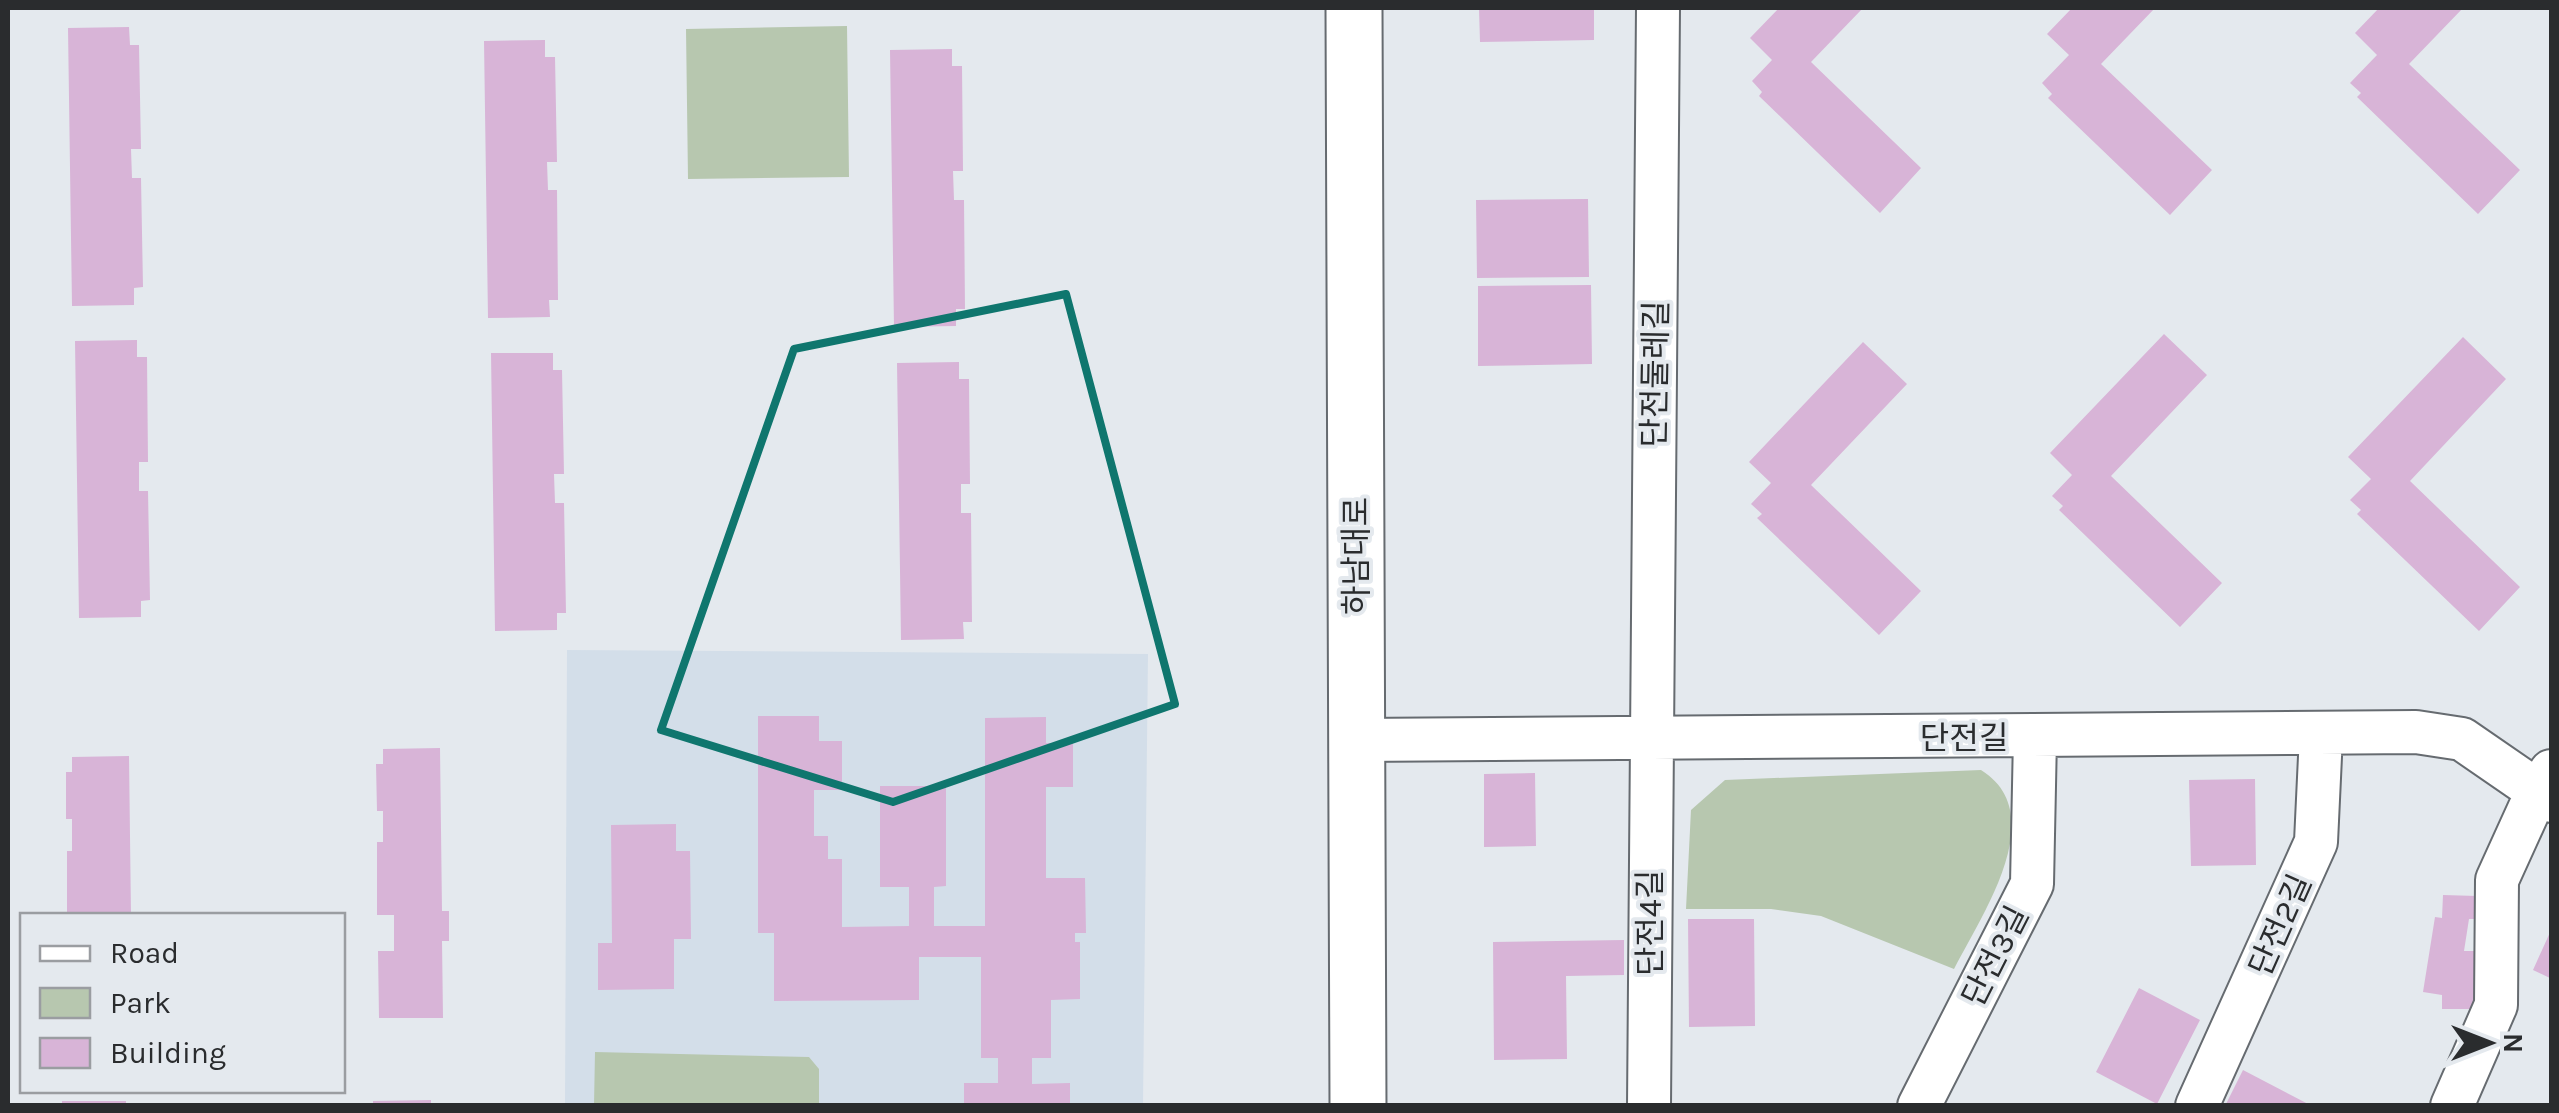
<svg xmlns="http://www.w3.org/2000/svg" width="2559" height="1113" font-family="Karla,'Noto Sans KR',sans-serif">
	<rect width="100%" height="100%" fill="#e4e9ee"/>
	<path fill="#d3dee9" d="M567 650 1148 654 1143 1105 565 1106Z"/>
	<path fill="#b7c7af" d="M847 26 849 177 688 179 686 29Z
		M1981 770C2052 814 1981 916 1954 969L1821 916 1771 909H1686L1691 810 1725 780Z
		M595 1052 809 1057 819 1069V1105H594Z"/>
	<path fill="#d8b4d7" d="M1479 8H1594V40L1480 42Z
		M1779 8H1863L1811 62 1921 168 1880 213 1759 96 1762 92 1752 81 1772 60 1750 38Z
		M2072 8H2155L2101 64 2212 170 2170 215 2048 98 2052 94 2042 83 2069 55 2047 34Z
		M2379 8H2463L2409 64 2520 170 2478 214 2357 97 2361 93 2350 83 2377 55 2355 33Z
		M129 27 130 45H139L141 149H131L132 178H141L143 287 134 288V305L72 306 68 28Z
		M545 40V57H555L557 162H547L548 190H557L558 300H549L550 317 488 318 484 41Z
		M952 49V66H962L963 171H953L954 200H964L965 309H956V326L894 327 890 50Z
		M1588 199 1589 277 1477 278 1476 200Z
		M1591 285 1592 364 1478 366V286Z
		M2164 334 2207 375 2111 476 2222 583 2180 627 2059 510 2063 506 2052 496 2072 475 2050 453Z
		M2463 337 2506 379 2410 481 2520 587 2479 631 2357 514 2361 510 2350 500 2371 479 2348 457Z
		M137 340V357H147L148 462H139V491H148L150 600 141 601V617L79 618 75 341Z
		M1863 342 1907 384 1811 485 1921 591 1879 635 1757 518 1762 514 1751 504 1771 483 1749 462Z
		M491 353H553V370H562L564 474H554L555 503H564L566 613H557V630L495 631Z
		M959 362V379H969L970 484H961V513H971L972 622H963L964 639 901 640 897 363Z
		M758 716H819V741H842V790H814V836H828V859H842V927L909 926V887H880V786H946V886L934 887V926H985V718L1046 717V743H1073V787H1046V878H1085L1086 933H1075V942H1080V999L1051 1000V1058H1032V1084L1070 1083V1106H964V1083H998V1058H981V957H919V1000L774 1001V933H758Z
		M440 748 442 911H449V941H442L443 1018H379L378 951H394V915H377V842H383V811H377L376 764H383V749Z
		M129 756 131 916H67V851H72V819H66V772H72V757Z
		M1535 773 1536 846 1484 847V774Z
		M2255 779 2256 865 2191 866 2189 780Z
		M676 824V851H690L691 939H674V989L598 990V943H612L611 825Z
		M2443 895 2477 896V919H2469L2464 951H2475V1009H2442V995L2423 992 2435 917 2442 918Z
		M1688 919H1754L1755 1026 1689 1027Z
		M2552 928V979L2533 970Z
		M1624 940V975L1566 976 1567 1059 1494 1060 1493 942Z
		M2139 988 2200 1020 2157 1104 2096 1072Z
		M2243 1070 2312 1106H2225Z
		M431 1100V1106H373V1101Z
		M62 1101H126V1106H62Z"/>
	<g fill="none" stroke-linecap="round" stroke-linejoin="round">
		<g stroke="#666b70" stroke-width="46">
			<path id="street" d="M1357 740 2416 732 2462 739 2552 801
				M1649 1106 1658 8
				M1919 1106 2032 884 2035 737
				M2197 1106 2316 842 2321 735
				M2452 1106 2496 1005 2497 880 2537 792 2551 771"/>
		</g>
		<g stroke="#666b70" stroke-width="59">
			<path id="secondary" d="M1354 8 1358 1106"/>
		</g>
		<use href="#street" stroke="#fff" stroke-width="42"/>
		<use href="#secondary" stroke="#fff" stroke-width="55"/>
	</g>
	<path fill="none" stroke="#0f766e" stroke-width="8" stroke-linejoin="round" d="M1066 294 1175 704 893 802 661 730 794 349Z"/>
	<g text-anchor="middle" stroke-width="8" stroke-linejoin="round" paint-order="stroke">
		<g font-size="32" fill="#2a2c2e" stroke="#e4e9ee">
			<text transform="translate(1655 374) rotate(-89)" y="11">단전둘레길</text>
			<text transform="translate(1356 556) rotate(-90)" y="11">하남대로</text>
			<text x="1964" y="749">단전길</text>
			<text transform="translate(1650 923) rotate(-90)" y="11">단전4길</text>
			<text transform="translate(2280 925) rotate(-66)" y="11">단전2길</text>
			<text transform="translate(1995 956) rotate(-63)" y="11">단전3길</text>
		</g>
	</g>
	<rect width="2559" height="1113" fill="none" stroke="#2a2c2e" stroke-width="20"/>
	<rect x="20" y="913" width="325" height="180" fill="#e4e9ee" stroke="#9a9da1" stroke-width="2.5"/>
	<rect x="40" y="946" width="50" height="15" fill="#ffffff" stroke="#9a9da1" stroke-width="2.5"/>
	<text x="110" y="963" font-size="30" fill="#2a2c2e">Road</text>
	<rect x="40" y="988" width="50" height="30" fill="#b7c7af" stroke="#9a9da1" stroke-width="2.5"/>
	<text x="110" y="1013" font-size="30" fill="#2a2c2e">Park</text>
	<rect x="40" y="1038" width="50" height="30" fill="#d8b4d7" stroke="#9a9da1" stroke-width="2.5"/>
	<text x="110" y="1063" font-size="30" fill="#2a2c2e">Building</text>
	<g transform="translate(2489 1043) rotate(90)" stroke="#e4e9ee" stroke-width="8" paint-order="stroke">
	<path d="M0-8L18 38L0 25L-18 38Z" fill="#2a2c2e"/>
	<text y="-15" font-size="28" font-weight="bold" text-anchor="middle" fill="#2a2c2e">N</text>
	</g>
</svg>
